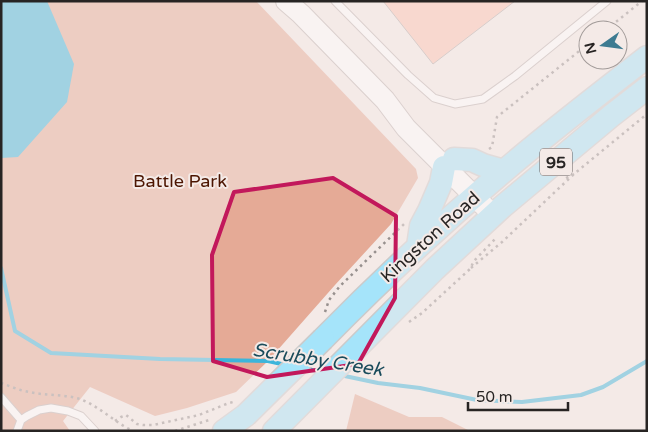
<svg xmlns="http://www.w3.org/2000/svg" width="648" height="432" font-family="'Varela Round',sans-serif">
	<rect width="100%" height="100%" fill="#f4eae7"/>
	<path fill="#e5aa96" d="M1 1H256L416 169 418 178 391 224 335 285 268 361 236 392 187 408 155 416 90 387 63 421 70 431H1Z
		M355 394 409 417H442L470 431H346Z"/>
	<path fill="#3cb5db" d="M1 1H47L74 64 67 102 18 157 1 158Z"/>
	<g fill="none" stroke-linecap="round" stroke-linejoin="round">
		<path stroke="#3cb5db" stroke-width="4" d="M1 268 15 331 51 353 160 359 268 361 286 365
			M303 368 321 372
			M340 375 378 383 420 388 477 400 522 402 581 395 603 387 647 361"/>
	</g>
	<path fill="#fdc4b1" stroke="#b4aba8" d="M383 1H515L433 64Z"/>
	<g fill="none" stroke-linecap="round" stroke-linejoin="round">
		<g stroke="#bcb2af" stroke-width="9">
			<path id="lane" d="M335 1 408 75 434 98 455 104 483 99 515 76 607 1
				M1 397 21 420
				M17 431 21 420 27 416 39 410 51 408 68 411 81 416 95 431"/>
		</g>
		<g stroke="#bcb2af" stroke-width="22">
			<path id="secondary" d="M286 1 301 14 385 100 406 128 493 215"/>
		</g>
		<g stroke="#cbcaca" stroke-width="25">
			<path id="primary" d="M454 159 472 160 483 165 504 171
				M418 246 421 226 429 211 441 183 444 167
				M323 339C381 280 441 224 504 171 551 131 599 94 647 57
				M224 431 246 415
				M274 431 435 269 502 207 611 116 647 88"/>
		</g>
		<path stroke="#97908e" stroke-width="2.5" stroke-dasharray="2.5 4" stroke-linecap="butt" d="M606 30 642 1
			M489 149 492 147 497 117 588 44
			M566 178 574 174
			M471 268 502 242 574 174 647 114
			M325 312 329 300 340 286 404 224
			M409 322 422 313 470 269 474 261 496 238
			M1 383C10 386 20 391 30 392 46 396 64 394 80 399 99 406 114 422 133 431
			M115 421 121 417 126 415 137 424 143 425H153L199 415 229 403 233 402
			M175 431 209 420"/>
		<use href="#lane" stroke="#fff" stroke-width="7"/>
		<use href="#secondary" stroke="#fff" stroke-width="20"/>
		<use href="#primary" stroke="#a5e4fa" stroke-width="22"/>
		<g stroke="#cbcaca" stroke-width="25" stroke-linecap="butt">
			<path id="primary-bridge" d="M246 415 323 339"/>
		</g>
		<use href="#primary-bridge" stroke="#a5e4fa" stroke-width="22"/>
	</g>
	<path d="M0 0H648V432H0ZM333 178 396 216 395 298 358 364 267 377 213 361 212 255 234 192Z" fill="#f4eae7" fill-opacity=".55" fill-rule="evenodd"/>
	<path fill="none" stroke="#c2185b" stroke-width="4" stroke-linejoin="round" d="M333 178 396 216 395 298 358 364 267 377 213 361 212 255 234 192Z"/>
	<g text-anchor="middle" stroke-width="4" stroke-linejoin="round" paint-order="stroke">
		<rect fill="#f4eae7" stroke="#645f5e" stroke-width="1" x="540" y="148.5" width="32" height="27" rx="4"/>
		<g font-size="16" font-weight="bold" fill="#272423">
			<text x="556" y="168">95</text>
		</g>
		<g font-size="18" fill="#4c1501" stroke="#f4eae7">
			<text x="180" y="187">Battle Park</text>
		</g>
		<g font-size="18" fill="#272423" stroke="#f4eae7">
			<text transform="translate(430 237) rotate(-42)" y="6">Kingston Road</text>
		</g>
		<g font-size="19" font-style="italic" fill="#194b5b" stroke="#f4eae7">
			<text transform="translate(318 359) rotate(9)" y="7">Scrubby Creek</text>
		</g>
	</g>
	<rect width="648" height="432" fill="none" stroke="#272423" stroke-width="5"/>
	<g transform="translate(603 45) rotate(256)"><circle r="24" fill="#f4eae7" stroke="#a29b99"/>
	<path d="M0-4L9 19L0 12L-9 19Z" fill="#3d7b91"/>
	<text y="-8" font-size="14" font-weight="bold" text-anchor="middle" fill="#272423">N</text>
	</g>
	<path d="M468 402v8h100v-8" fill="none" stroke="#272423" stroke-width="2.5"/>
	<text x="476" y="402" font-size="15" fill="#272423" stroke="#f4eae7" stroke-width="4" paint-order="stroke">50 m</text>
</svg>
